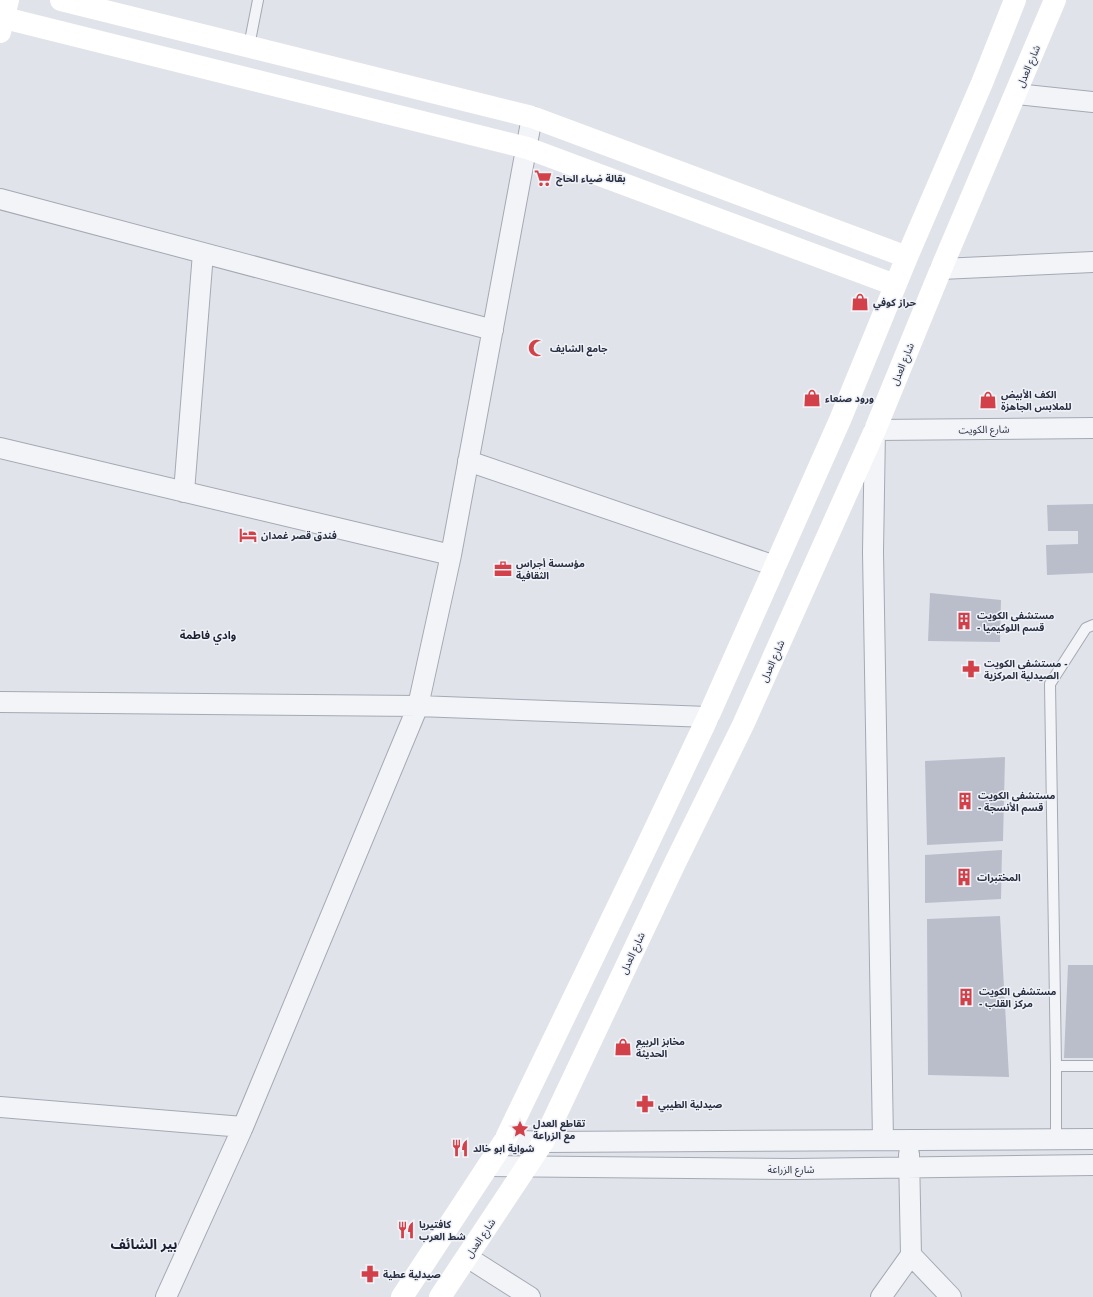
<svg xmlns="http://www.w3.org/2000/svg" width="1093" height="1297" font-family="Arial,'Noto Sans Arabic',sans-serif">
	<rect width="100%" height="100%" fill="#e0e3ea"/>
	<path fill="#babeca" d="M1093 504V573L1047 575 1046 545 1078 544V531H1048L1047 505Z
		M930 593 1001 600 1000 642 928 641Z
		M1005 757 1003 841 927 845 925 761Z
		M1002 850 1001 899 925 903V855Z
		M1000 916 1009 1077 928 1075 927 919Z
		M1068 965H1093V1058H1064Z"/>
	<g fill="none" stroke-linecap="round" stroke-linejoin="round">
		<g stroke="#a5a9b4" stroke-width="12">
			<path id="lane" d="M249 46 258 0
				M1093 625 1086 628 1050 684 1056 1066H1093
				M1056 1066V1139"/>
		</g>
		<g stroke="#a5a9b4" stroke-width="22">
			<path id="street" d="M1016 94 1093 102
				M0 199 493 330
				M941 269 1093 262
				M0 448 451 555
				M468 461 775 566
				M184 492 203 253
				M0 702 418 706 708 717
				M0 1107 243 1127
				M505 1140 543 1142 1093 1139
				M883 1140 873 552 875 430 1093 428
				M909 1154 911 1255 951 1297
				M489 1166 794 1169 1093 1165
				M467 1257 530 1297
				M166 1297 243 1127 418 706 451 555 532 117
				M881 1297 911 1255"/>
		</g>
		<use href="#lane" stroke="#f3f4f8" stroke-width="10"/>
		<use href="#street" stroke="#f3f4f8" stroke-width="20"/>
		<path stroke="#fff" stroke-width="22" d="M61 0 532 117 907 257
			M0 17 527 148 895 285
			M0 32 8 0
			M402 1297 505 1140 644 852 708 717 840 420 907 257 982 83 1015 0
			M440 1297 543 1142 675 863 743 725 875 430 941 269 1055 0"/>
	</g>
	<defs>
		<g id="supermarket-bare" transform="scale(1.38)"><path d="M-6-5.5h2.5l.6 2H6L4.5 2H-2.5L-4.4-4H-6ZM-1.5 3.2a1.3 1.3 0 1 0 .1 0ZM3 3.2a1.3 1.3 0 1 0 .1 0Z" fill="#d24149" stroke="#f0f2f7" stroke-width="2.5" paint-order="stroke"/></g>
		<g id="shop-bare" transform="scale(1.38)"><path d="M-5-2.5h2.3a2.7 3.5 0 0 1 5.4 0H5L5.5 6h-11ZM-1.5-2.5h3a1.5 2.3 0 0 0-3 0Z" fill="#d24149" stroke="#f0f2f7" stroke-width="2.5" paint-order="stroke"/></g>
		<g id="mosque-bare" transform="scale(1.38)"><path d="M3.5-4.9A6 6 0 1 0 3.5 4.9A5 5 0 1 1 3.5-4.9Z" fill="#d24149" stroke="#f0f2f7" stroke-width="2.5" paint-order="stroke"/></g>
		<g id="hotel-bare" transform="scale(1.38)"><path d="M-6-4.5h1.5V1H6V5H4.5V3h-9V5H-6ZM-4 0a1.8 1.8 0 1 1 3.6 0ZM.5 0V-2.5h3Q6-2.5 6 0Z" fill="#d24149" stroke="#f0f2f7" stroke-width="2.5" paint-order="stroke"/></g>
		<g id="office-bare" transform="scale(1.38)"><path d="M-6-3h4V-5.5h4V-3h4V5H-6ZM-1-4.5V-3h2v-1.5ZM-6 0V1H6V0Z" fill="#d24149" stroke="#f0f2f7" stroke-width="2.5" paint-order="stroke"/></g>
		<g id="building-bare" transform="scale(1.38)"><path d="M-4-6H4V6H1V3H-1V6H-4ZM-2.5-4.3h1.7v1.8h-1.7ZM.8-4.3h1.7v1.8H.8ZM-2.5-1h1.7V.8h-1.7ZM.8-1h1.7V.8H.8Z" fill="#d24149" stroke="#f0f2f7" stroke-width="2.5" paint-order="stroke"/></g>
		<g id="pharmacy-bare" transform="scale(1.38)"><path d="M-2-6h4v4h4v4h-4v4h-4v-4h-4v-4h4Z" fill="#d24149" stroke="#f0f2f7" stroke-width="2.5" paint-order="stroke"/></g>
		<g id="sight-bare" transform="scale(1.38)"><path d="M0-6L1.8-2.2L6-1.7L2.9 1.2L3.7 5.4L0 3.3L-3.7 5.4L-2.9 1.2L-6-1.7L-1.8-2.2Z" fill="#d24149" stroke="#f0f2f7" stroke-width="2.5" paint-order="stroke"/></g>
		<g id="restaurant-bare" transform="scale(1.38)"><path d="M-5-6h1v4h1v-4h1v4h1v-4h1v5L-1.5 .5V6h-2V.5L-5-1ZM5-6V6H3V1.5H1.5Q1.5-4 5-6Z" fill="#d24149" stroke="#f0f2f7" stroke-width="2.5" paint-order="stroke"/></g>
	</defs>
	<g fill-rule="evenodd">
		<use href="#supermarket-bare" x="543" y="178"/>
		<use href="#shop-bare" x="860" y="302"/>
		<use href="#mosque-bare" x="537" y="348"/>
		<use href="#shop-bare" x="812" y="398"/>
		<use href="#shop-bare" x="988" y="400"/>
		<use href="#hotel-bare" x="248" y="535"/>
		<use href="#office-bare" x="503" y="569"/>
		<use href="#building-bare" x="964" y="621"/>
		<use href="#pharmacy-bare" x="971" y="669"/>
		<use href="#building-bare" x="965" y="801"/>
		<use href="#building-bare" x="964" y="877"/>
		<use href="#building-bare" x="966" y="997"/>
		<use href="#shop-bare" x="623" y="1047"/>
		<use href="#pharmacy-bare" x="645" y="1104"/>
		<use href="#sight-bare" x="520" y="1129"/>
		<use href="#restaurant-bare" x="460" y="1148"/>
		<use href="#restaurant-bare" x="406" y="1230"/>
		<use href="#pharmacy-bare" x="370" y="1274"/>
	</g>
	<g text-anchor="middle" stroke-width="3" stroke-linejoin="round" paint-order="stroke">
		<g font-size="10" fill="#282f42" stroke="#f0f2f7">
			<text transform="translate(1028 66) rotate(-67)" y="4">شارع العدل</text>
			<text transform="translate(902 364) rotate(-68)" y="4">شارع العدل</text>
			<text transform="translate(984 429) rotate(-1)" y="4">شارع الكويت</text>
			<text transform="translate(772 661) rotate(-66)" y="4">شارع العدل</text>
			<text transform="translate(632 953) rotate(-65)" y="4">شارع العدل</text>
			<text x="791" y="1173">شارع الزراعة</text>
			<text transform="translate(480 1238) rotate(-56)" y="4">شارع العدل</text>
		</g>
		<g font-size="10" font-weight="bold" fill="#282f42" stroke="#f0f2f7" text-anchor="start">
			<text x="556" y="182">بقالة ضياء الحاج</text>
			<text x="873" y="306">حراز كوفي</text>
			<text x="550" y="352">جامع الشايف</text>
			<text x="1001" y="398">الكف الأبيض<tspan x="1001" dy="12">للملابس الجاهزة</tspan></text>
			<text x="825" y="402">ورود صنعاء</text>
			<text x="261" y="539">فندق قصر غمدان</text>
			<text x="516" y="567">مؤسسة أجراس<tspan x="516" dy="12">الثقافية</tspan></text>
			<text x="977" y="619">مستشفى الكويت<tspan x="977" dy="12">- قسم اللوكيميا</tspan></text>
			<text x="984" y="667">مستشفى الكويت -<tspan x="984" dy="12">الصيدلية المركزية</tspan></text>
			<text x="978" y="799">مستشفى الكويت<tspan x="978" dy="12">- قسم الأنسجة</tspan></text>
			<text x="977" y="881">المختبرات</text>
			<text x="979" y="995">مستشفى الكويت<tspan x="979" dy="12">- مركز القلب</tspan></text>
			<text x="636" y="1045">مخابز الربيع<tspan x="636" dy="12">الحديثة</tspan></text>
			<text x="658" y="1108">صيدلية الطيبي</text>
			<text x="533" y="1127">تقاطع العدل<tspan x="533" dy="12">مع الزراعة</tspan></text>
			<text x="473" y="1152">شواية ابو خالد</text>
			<text x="419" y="1228">كافتيريا<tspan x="419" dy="12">شط العرب</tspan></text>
			<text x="383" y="1278">صيدلية عطية</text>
		</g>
		<g font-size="11" font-weight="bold" fill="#1a2032" stroke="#f0f2f7">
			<text x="208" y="639">وادي فاطمة</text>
		</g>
		<g font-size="14" font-weight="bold" fill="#1a2032" stroke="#f0f2f7">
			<text x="144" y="1249">بير الشائف</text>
		</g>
	</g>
</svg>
